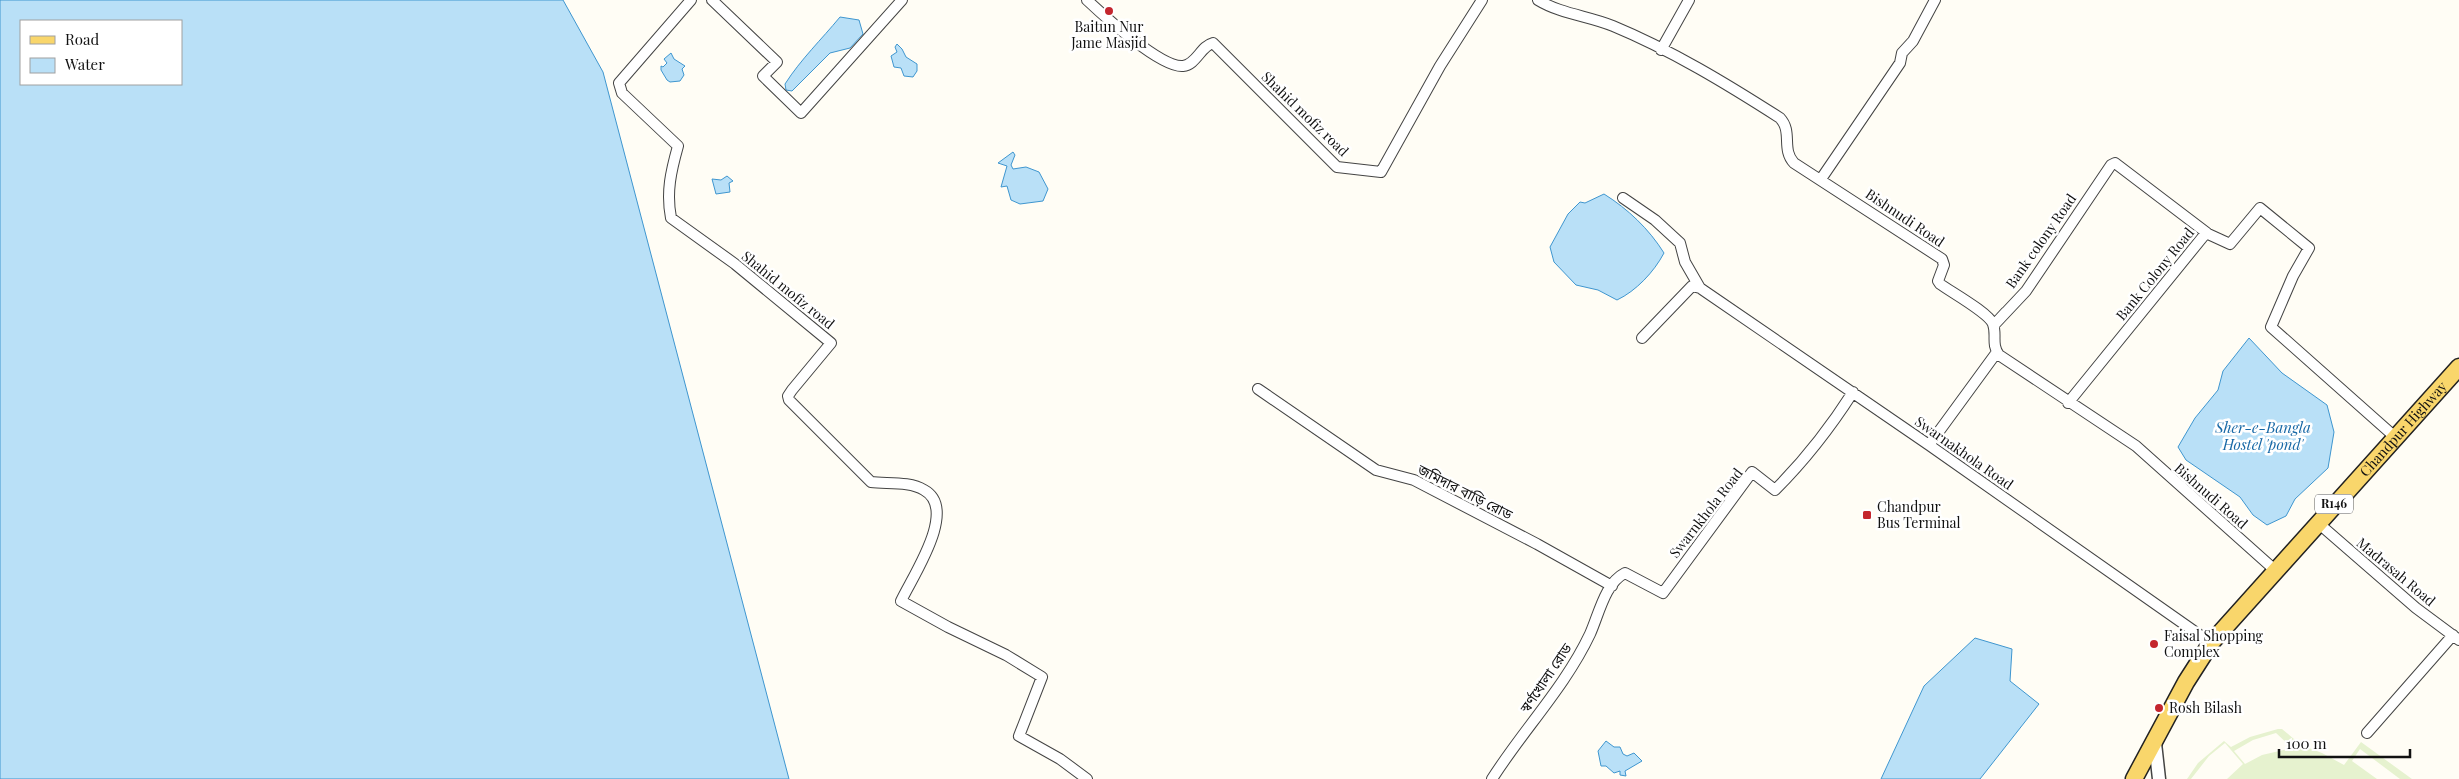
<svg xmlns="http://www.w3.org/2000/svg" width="2459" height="779" font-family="'Playfair Display','Noto Sans Bengali',serif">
	<rect width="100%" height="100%" fill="#fffdf5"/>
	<path fill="#e6f2cf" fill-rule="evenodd" d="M2278 729H2282L2301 745 2322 753 2344 765 2361 742 2412 779H2400L2360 749 2352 761 2377 779H2227L2243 764 2225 743 2209 756 2191 779H2187L2198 763 2224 741 2231 747 2250 737ZM2276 733 2292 748 2262 755 2245 764 2234 751 2253 740Z"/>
	<path fill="#b9e0f7" stroke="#3f96cf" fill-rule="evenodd" d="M0 0H563L603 72 789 779H0ZM21 21H181V84H21Z
		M840 17 859 20 863 34 850 48 830 53 792 91 786 90 785 84C801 59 821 40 840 17Z
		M897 44 902 49 906 57 917 64V71L913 77 904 76 901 68 894 67 891 56 897 52 895 47Z
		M671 53 674 59 685 66 682 69 684 75 680 81 670 82 667 80 661 70V66L663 67 667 63 664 59Z
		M1013 152 1015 155 1011 165 1013 169 1026 167 1039 172 1048 189 1043 201 1020 204 1011 200 1007 186 1001 187 1007 166 998 163Z
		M727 176 733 181 729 183 730 192 716 194 712 179 721 180Z
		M1604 194C1628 209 1649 229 1664 253 1654 272 1636 291 1617 300L1598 290 1576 285 1554 262 1550 247 1568 214 1580 202 1585 203Z
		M2249 338 2282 373 2327 405 2334 432 2328 468 2295 499 2286 516 2267 525 2253 515 2240 497 2186 460 2178 447 2195 418 2218 390 2223 371Z
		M1975 638 2012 649 2010 681 2039 704 1980 779H1881L1924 686Z
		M1606 741 1614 747H1620L1623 754 1627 756 1634 753 1642 761 1625 771 1626 776 1620 775V771L1614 773 1606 766H1601L1598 751Z"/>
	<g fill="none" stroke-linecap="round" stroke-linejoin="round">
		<g stroke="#444" stroke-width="12">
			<path id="minor" d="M691 0 619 83 622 93 678 146C671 171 666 192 671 218L735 264 831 343 792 390 788 396 789 400 871 482C887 484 910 481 924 490 959 509 912 577 901 601L948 627 1006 655 1042 677 1019 736 1060 759 1087 779
				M712 0 777 62 763 76 801 113 902 0
				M1087 0C1104 16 1161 68 1183 66 1196 65 1201 46 1213 43L1337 167 1381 172 1440 66 1482 0
				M1538 0C1561 14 1589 16 1613 26 1671 50 1727 84 1780 118 1793 132 1781 149 1794 163L1942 259 1944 265 1938 281 1940 284C1951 292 1989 313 1993 324 1997 335 1991 344 1999 355L2136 446 2276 571
				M1661 50 1689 0
				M1821 179 1900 63 1902 53 1913 41 1935 0
				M1623 198 1655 220 1680 243 1685 262 1700 288
				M2006 312 1994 325 2026 291 2111 165 2115 163 2207 233
				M1642 338 1692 286 1700 288 1929 445 2211 643
				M1258 389 1376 470 1414 480 1537 544 1612 586
				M2068 403 2206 233 2230 244 2260 208 2309 248 2293 276 2271 327 2395 437
				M1929 445 1997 352
				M2317 522 2416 608 2459 640
				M2367 733 2453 635
				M1492 779C1523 730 1565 687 1590 634 1599 614 1605 583 1625 573L1663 593 1752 472 1775 490C1805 460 1830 428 1853 392"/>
		</g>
		<g stroke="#444" stroke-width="15">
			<path id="tertiary" d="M2155 743 2159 779"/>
		</g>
		<g stroke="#222" stroke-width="19">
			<g id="primary">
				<path id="s1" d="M2134 779 2186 682 2211 643 2459 367"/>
			</g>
		</g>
		<use href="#minor" stroke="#fff" stroke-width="10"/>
		<use href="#tertiary" stroke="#fff" stroke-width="12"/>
		<use href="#primary" stroke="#f9d66b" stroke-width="16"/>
	</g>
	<g fill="#c4262e" stroke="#fff" stroke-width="2">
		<circle cx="1109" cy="11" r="5"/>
		<rect x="1862" y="510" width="10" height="10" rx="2.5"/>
		<circle cx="2154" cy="644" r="5"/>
		<circle cx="2159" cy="708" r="5"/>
	</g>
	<g text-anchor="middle" stroke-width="5" stroke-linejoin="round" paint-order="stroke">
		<rect fill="#fff" stroke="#585858" stroke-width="1" x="2315" y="494.5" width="38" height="19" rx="4"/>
		<g font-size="12" font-weight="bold" fill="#111">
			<text x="2334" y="508">R146</text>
		</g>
		<g font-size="14" fill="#111" stroke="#fff" text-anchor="start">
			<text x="1109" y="32" text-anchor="middle">Baitun Nur<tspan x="1109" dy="16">Jame Masjid</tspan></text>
			<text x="1877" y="512">Chandpur<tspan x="1877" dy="16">Bus Terminal</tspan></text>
			<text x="2164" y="641">Faisal Shopping<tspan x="2164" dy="16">Complex</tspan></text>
			<text x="2169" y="713">Rosh Bilash</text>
		</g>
		<g font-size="14" fill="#111" stroke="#fff">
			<text transform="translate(1305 114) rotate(44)" y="5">Shahid mofiz road</text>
			<text transform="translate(1905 218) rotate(34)" y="5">Bishnudi Road</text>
			<text transform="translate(2041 241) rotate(-55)" y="5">Bank colony Road</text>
			<text transform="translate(2155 274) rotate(-51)" y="5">Bank Colony Road</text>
			<text transform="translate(788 290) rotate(39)" y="5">Shahid mofiz road</text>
			<text dy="5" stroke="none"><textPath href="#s1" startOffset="444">Chandpur Highway</textPath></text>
			<text transform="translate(1964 453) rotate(35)" y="5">Swarnakhola Road</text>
			<text transform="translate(1465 492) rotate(27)" y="5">জমিদার বাড়ি রোড</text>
			<text transform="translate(2211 496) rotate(41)" y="5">Bishnudi Road</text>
			<text transform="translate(1706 513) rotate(-52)" y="5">Swarnkhola Road</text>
			<text transform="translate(2396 572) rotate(40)" y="5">Madrasah Road</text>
			<text transform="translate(1546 678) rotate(-56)" y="5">স্বর্ণখোলা রোড</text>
		</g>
		<g font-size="15" font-style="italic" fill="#1768a6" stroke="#fff">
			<text x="2263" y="433">Sher-e-Bangla<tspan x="2263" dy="17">Hostel 'pond'</tspan></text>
		</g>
	</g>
	<rect x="20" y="20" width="162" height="65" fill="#ffffff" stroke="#a0a0a0"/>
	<rect x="30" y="36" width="25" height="8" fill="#f9d66b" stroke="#a0a0a0"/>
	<text x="65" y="45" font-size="15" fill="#111111">Road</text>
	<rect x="30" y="58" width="25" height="15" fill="#b9e0f7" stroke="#a0a0a0"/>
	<text x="65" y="70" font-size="15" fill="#111111">Water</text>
	<path d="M2279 749v8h131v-8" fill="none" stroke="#111111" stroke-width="2.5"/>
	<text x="2286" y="749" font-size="15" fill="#111111" stroke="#ffffff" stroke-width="4" paint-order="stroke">100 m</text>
</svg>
